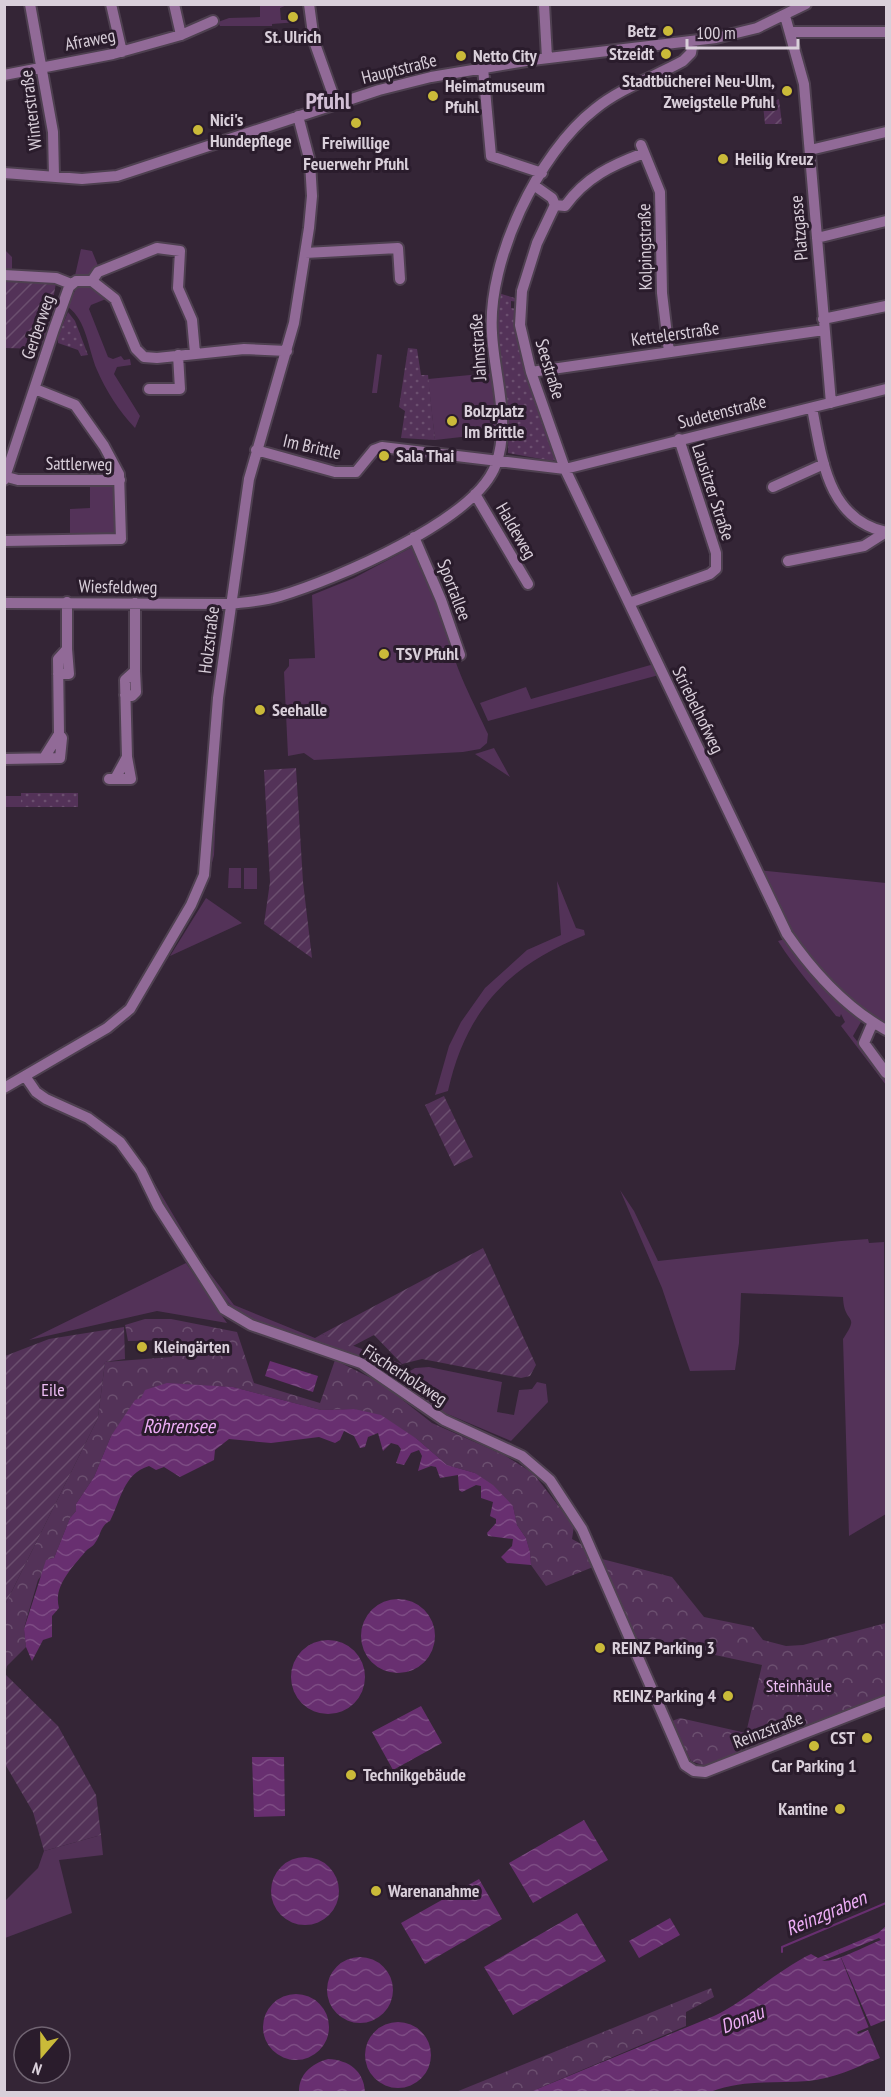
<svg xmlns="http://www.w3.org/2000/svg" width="891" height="2097" font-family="'PT Sans Narrow',sans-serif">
	<defs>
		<pattern id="forest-crowns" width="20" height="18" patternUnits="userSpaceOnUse" patternTransform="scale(1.5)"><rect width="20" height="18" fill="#533258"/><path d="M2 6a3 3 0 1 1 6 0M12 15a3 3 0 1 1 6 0" fill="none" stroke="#6b4f6f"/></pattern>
		<pattern id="park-dots" width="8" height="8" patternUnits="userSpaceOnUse" patternTransform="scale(1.5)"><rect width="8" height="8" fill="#533258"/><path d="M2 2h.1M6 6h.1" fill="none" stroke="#6b4f6f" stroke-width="1.8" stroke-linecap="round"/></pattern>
		<pattern id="garden-furrows" width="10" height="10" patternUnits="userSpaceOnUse" patternTransform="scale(1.5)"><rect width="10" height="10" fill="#533258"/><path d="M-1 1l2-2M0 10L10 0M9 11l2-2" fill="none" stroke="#6b4f6f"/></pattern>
		<pattern id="water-waves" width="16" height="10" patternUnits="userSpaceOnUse" patternTransform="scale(1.5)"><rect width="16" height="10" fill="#682f70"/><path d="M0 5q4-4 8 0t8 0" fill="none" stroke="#7d4c84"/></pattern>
	</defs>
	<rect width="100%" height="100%" fill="#342536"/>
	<path fill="#533258" d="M289 4 280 8 281 20H297L298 22 272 24V26H220L218 22 229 18 260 17V5Z
		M81 249 92 251 99 268 90 277 74 280Z
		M5 250 12 257V273L5 272Z
		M88 285 106 299 91 305 89 309 108 357 113 359 121 356 124 360 130 359 131 365 117 367 114 374 140 416 135 428C119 411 106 391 97 370 88 349 87 321 68 307L76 288Z
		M377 354 382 355 377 393H372Z
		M491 373 497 433 435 440 428 379Z
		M90 483 115 484 119 528 110 538 70 535V509L90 508Z
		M414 546 449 630C447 654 477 709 488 734L487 743 480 749 463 752 314 760 304 753 288 756 284 672 289 666V659L315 658 312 595 354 578Z
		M654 664 659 675 488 721 480 703 526 687 531 699Z
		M494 748 510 777 475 754Z
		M5 796H21V807H5Z
		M212 810H216L214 855 205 891 212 855 214 815Z
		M229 868H241V888H228Z
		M244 868H257V889H244Z
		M758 870 886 883V1025L835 987 790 932Z
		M557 881 576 928 584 930 585 935C509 965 466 1010 448 1091L435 1095 449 1046 461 1022 485 988 527 950 561 935Z
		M206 898 242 923 170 956Z
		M785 939C808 971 830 996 862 1020L853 1036 886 1078V1085L841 1026 845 1022 841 1014 840 1017 836 1016C816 990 796 970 778 941Z
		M158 971 130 1019 34 1078 35 1074 120 1024 128 1017Z
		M142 1162 200 1260 234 1305 315 1338 322 1334 402 1364 388 1374C358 1358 327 1348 295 1337 281 1332 265 1328 252 1321 203 1293 167 1212 142 1162Z
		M620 1190 634 1211 658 1261 841 1241 868 1239 869 1243 884 1242 886 1514 849 1536 843 1339C861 1312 844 1326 843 1297L741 1293 739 1343 735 1370 690 1371 662 1288Z
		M186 1263 227 1323 157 1311 29 1340Z
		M429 1367 502 1382 497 1412 514 1415 519 1390 532 1389 537 1382 546 1384 548 1402 511 1441 445 1413 400 1383V1377L415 1368Z
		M101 1835 103 1855 59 1860 72 1913 5 1938V1901L38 1868 44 1851Z"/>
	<path fill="url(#forest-crowns)" d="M145 1319H171L237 1332 254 1383 320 1403 335 1360 381 1383 432 1423 504 1455 533 1473 574 1526 572 1539 585 1546 593 1567 546 1586 531 1565 530 1552 526 1538 517 1525 513 1506 475 1473 447 1465 417 1439 354 1409 321 1410 233 1387 167 1384 145 1393 111 1436 94 1477 76 1504V1511L70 1518 54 1558 38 1580 24 1628 26 1647 7 1666 5 1674V1605L98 1418 105 1362 172 1357 174 1344 170 1340 128 1341 125 1325Z
		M602 1559 672 1577 704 1617 753 1627 763 1640 786 1646 803 1645 886 1623V1695L705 1766 691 1761 672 1721 680 1718 746 1733 762 1665 635 1638Z
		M711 1988 714 1997 686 2012V2026L530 2092H456Z"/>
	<path fill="url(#park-dots)" d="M498 293 518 299V302L511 301V308L517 309 519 345 557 459 552 461 508 453C510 399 494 349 498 293Z
		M68 312 75 321 88 355 81 356 78 350 58 343V336Z
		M408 348 417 349 421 375H428L435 440 401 438 405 411 399 407Z
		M21 793H78V807H21Z"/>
	<path fill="url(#garden-furrows)" d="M779 99 782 124H765L763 105Z
		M5 278 56 283 44 349 5 348Z
		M296 768 303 882 312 958 264 924 270 882 264 770Z
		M444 1096 473 1157 454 1166 425 1105Z
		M483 1248 536 1365 530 1376 521 1378 422 1359 402 1364 374 1335 351 1347 322 1334Z
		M124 1327 125 1359 105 1362 98 1418 5 1605V1356L49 1339Z
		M5 1674 58 1726 96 1795 101 1835 44 1851 33 1812 5 1764Z"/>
	<path fill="url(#water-waves)" fill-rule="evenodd" d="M270 1361 318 1376 313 1392 265 1376Z
		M167 1383 233 1387 321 1410 354 1409 381 1415 417 1439 447 1465 475 1473 493 1485 513 1506 517 1525 526 1538 530 1552 531 1565 507 1563 501 1557 512 1546 513 1539 488 1536 487 1533 496 1523V1519L490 1516 493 1502 481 1498V1486L476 1485 462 1492 459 1490 458 1475 440 1478 436 1467 431 1466 418 1471 422 1456 419 1450 411 1453 404 1465 396 1463 401 1449 398 1445 391 1443 383 1451 378 1433 368 1437 365 1447 360 1448 354 1436 344 1431 340 1440 335 1443 319 1437 271 1443 229 1439 215 1450 214 1460 180 1477 164 1467 156 1470 149 1466C123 1474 121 1500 110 1521 100 1526 101 1535 95 1543 93 1547 88 1548 85 1552 72 1568 53 1586 59 1608L52 1616V1637L43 1640 32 1661 26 1647 24 1629 46 1560 54 1558 70 1518 76 1511V1504L94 1477 111 1436 135 1400 141 1398 145 1390Z
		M361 1636a37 37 0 1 1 74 0a37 37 0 1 1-74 0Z
		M291 1677a37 37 0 1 1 74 0a37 37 0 1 1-74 0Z
		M421 1706 442 1743 393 1770 372 1732Z
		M252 1757H284L285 1816 254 1817Z
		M584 1820 608 1860 533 1903 509 1863Z
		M271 1891a34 34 0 1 1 68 0a34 34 0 1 1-68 0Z
		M479 1879 502 1919 425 1964 401 1923Z
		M577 1913 606 1961 513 2015 484 1967Z
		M670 1918 680 1935 639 1958 629 1941Z
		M886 1926V2020L857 2032 858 2034 868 2030 880 2058C857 2067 833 2079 808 2081 772 2084 745 2079 710 2092H530L714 2016C749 1999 776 1971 811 1954L818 1958 878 1933ZM879 1938 881 1940C860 1948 840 1961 822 1961Z
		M327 1990a33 33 0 1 1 66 0a33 33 0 1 1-66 0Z
		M263 2027a33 33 0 1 1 66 0a33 33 0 1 1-66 0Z
		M365 2055a33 33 0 1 1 66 0a33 33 0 1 1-66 0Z
		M328 2059C349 2060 364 2071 365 2092H299C299 2074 311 2064 328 2059Z"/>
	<path fill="#342536" d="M837 1948 872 2029 883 2058 881 2061 878 2060 881 2058Z"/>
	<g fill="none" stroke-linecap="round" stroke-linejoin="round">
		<path stroke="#682f70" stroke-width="2" d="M782 1952V1947L886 1903"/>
		<g stroke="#4e4050" stroke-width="14">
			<path id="minor" d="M30 4 53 132 54 176
				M111 4 122 52
				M174 4 181 35
				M309 4 314 41 336 103
				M544 4 547 58
				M785 16 804 84 831 403
				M790 32H886
				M483 68 491 156 542 173
				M4 75 113 54 181 35 213 21
				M641 145 660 192 662 293 669 352
				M810 150 886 132
				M4 173 82 179 117 176 379 90 431 77 532 60 716 38 757 28 806 4
				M535 186 552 198 555 205
				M555 205 537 243 522 291 520 325 531 372 565 469 787 934C814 973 845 1007 886 1030
				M555 205 565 206C586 177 612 165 644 153
				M817 238 886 221
				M305 253 398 248 400 279
				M4 275 56 278 71 284
				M92 281 98 272 157 248 180 251 178 288 192 320 195 353
				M823 319 886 306
				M531 372 824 330
				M149 389H180L178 355
				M812 408C822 458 827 519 886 532
				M256 450 335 472H356L374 450 382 447 565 469 886 389
				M7 477 18 480H120
				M4 480 54 329 69 287 76 281H92L115 299 136 349 144 357 157 358 244 349 287 351
				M773 487 824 464
				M475 494 528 584
				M414 537 441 600 460 655
				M4 541 121 539 119 474 104 446 75 405 35 389
				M788 561 864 546 886 532
				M4 603 230 604C247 602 264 601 280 596 334 580 477 520 496 464 511 423 494 375 492 333 487 261 538 153 595 109 621 88 654 77 683 61L691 53 693 41
				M629 603 710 574 716 569V553L679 439
				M58 674H69L67 649
				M125 695 132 696 136 692 135 671
				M44 758 59 734 58 659 67 649V602
				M4 759 60 758 62 738 59 734
				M109 779H115L127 757 125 680 135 671V603
				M115 779H131L127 757
				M873 1022 864 1043 886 1073
				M25 1076 36 1092 46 1099 88 1118 120 1142 141 1171 158 1206 224 1309 251 1325 361 1363 444 1420 522 1456 550 1480 582 1529 685 1765 694 1771 705 1772 886 1701
				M4 1088 107 1028 130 1009 191 905 204 875 218 698 249 479 294 323 309 228 312 196 310 162 298 116"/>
		</g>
		<use href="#minor" stroke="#916a97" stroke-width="10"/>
	</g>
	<g fill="#caba39" stroke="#2a1c2c" stroke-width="2">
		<circle cx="293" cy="17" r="6"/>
		<circle cx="668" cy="31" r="6"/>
		<circle cx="666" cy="54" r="6"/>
		<circle cx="461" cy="56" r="6"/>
		<circle cx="787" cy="91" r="6"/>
		<circle cx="433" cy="96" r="6"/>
		<circle cx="356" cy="123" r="6"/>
		<circle cx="198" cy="130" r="6"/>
		<circle cx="723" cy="159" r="6"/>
		<circle cx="452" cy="421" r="6"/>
		<circle cx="384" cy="456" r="6"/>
		<circle cx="384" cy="654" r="6"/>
		<circle cx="260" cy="710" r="6"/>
		<circle cx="142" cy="1347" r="6"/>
		<circle cx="600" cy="1648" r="6"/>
		<circle cx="728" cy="1696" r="6"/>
		<circle cx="867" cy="1738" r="6"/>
		<circle cx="814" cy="1746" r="6"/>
		<circle cx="351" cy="1775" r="6"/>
		<circle cx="840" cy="1809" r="6"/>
		<circle cx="376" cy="1891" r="6"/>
	</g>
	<g text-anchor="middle" stroke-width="6" stroke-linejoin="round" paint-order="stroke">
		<g font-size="18" font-weight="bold" fill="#d9cfda" stroke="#2a1c2c" text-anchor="start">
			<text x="656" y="37" text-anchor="end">Betz</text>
			<text x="293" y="43" text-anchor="middle">St. Ulrich</text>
			<text x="654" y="60" text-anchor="end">Stzeidt</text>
			<text x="473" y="62">Netto City</text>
			<text x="775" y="87" text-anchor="end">Stadtbücherei Neu-Ulm,<tspan x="775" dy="21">Zweigstelle Pfuhl</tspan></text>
			<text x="445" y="92">Heimatmuseum<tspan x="445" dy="21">Pfuhl</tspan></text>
			<text x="210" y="126">Nici's<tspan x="210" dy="21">Hundepflege</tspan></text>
			<text x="356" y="149" text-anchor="middle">Freiwillige<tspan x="356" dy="21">Feuerwehr Pfuhl</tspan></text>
			<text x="735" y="165">Heilig Kreuz</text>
			<text x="464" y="417">Bolzplatz<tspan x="464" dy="21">Im Brittle</tspan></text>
			<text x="396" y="462">Sala Thai</text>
			<text x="396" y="660">TSV Pfuhl</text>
			<text x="272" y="716">Seehalle</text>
			<text x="154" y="1353">Kleingärten</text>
			<text x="612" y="1654">REINZ Parking 3</text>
			<text x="716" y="1702" text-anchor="end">REINZ Parking 4</text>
			<text x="855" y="1744" text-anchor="end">CST</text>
			<text x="814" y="1772" text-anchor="middle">Car Parking 1</text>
			<text x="363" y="1781">Technikgebäude</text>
			<text x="828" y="1815" text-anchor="end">Kantine</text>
			<text x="388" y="1897">Warenanahme</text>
		</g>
		<g font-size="18" fill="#d9cfda" stroke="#2a1c2c">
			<text transform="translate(90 40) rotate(-11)" y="6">Afraweg</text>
			<text transform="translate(399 69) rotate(-14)" y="6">Hauptstraße</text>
			<text transform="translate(31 110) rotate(-97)" y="6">Winterstraße</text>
			<text transform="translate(799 228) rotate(-95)" y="6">Platzgasse</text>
			<text transform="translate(645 247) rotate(-91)" y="6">Kolpingstraße</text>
			<text transform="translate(38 327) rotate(-71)" y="6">Gerberweg</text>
			<text transform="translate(675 334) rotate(-8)" y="6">Kettelerstraße</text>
			<text transform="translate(478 347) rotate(-94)" y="6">Jahnstraße</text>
			<text transform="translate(550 369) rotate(73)" y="6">Seestraße</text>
			<text transform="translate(722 412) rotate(-14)" y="6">Sudetenstraße</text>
			<text transform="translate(312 447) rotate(13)" y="6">Im Brittle</text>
			<text transform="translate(79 464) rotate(1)" y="6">Sattlerweg</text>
			<text transform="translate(713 492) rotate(72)" y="6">Lausitzer Straße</text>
			<text transform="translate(516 531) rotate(60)" y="6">Haldeweg</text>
			<text transform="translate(118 587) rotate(1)" y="6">Wiesfeldweg</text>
			<text transform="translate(454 590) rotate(69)" y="6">Sportallee</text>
			<text transform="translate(209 640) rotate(-83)" y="6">Holzstraße</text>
			<text transform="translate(698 710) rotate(64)" y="6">Striebelhofweg</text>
			<text transform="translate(405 1375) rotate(33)" y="6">Fischerholzweg</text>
			<text transform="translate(768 1730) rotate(-21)" y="6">Reinzstraße</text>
		</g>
		<g font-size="18" fill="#edbdf4" stroke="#2a1c2c">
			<text x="53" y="1396">Eile</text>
			<text x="799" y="1692">Steinhäule</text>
		</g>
		<g font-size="20" font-style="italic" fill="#edadf6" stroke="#2a1c2c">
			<text x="179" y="1433">Röhrensee</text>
			<text transform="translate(826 1913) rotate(-23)" y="7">Reinzgraben</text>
			<text transform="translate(742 2019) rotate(-22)" y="7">Donau</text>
		</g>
		<g font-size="24" font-weight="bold" fill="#d1bed4" stroke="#2a1c2c">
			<text x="328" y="109">Pfuhl</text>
		</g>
	</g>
	<rect width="891" height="2097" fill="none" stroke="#d9cfda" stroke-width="12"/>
	<g transform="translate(42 2055) rotate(200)"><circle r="28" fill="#2a1c2c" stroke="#706472" stroke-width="1.5"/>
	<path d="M0-4.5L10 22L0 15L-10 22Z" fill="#caba39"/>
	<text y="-9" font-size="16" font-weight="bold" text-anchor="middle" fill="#d9cfda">N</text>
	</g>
	<path d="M687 39v9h111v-9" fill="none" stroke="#d9cfda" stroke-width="3"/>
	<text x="696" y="39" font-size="18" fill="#d9cfda" stroke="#2a1c2c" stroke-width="4.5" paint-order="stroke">100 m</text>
</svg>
